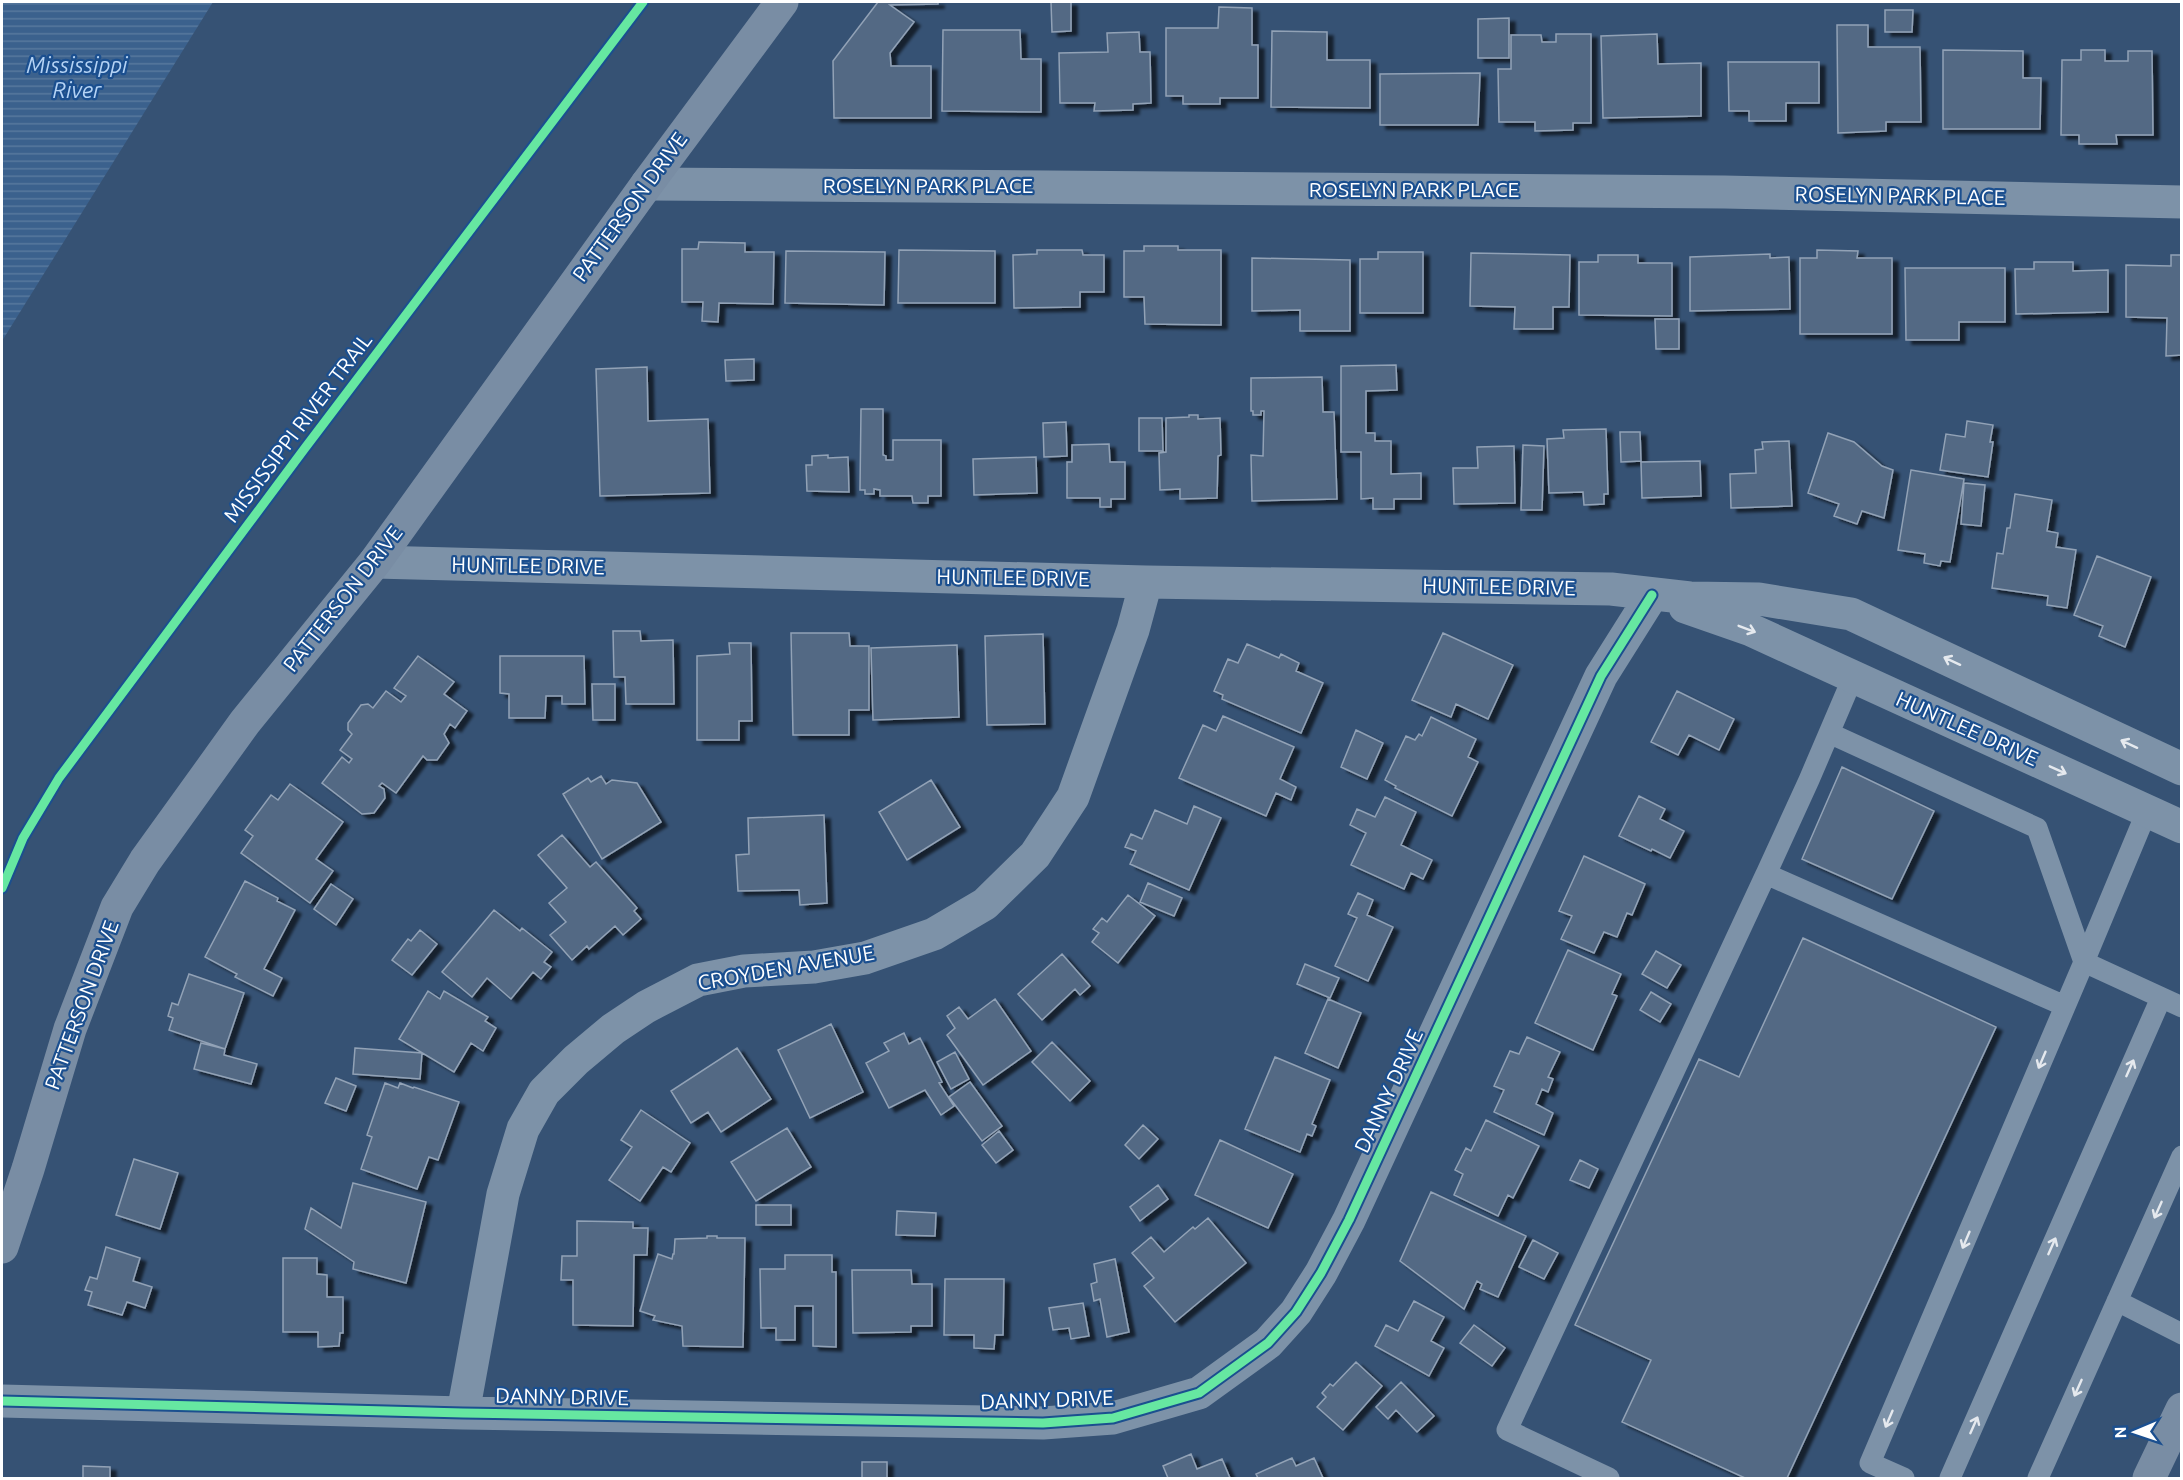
<svg xmlns="http://www.w3.org/2000/svg" width="2183" height="1480" font-family="Ubuntu,sans-serif">
	<defs>
		<pattern id="water-rules" width="6" height="5" patternUnits="userSpaceOnUse" patternTransform="scale(1.5)"><rect width="6" height="5" fill="#3b618d"/><path d="M0 2.5h6" fill="none" stroke="#58799e"/></pattern>
		<filter id="shadow"><feDropShadow dx="6" dy="4" stdDeviation="1.5" flood-color="#0009"/></filter>
	</defs>
	<rect width="100%" height="100%" fill="#365274"/>
	<path fill="url(#water-rules)" d="M2 2H213L2 341Z"/>
	<path fill="#526984" stroke="#92a2b6" stroke-width="1.5" filter="url(#shadow)" d="M878 2H938V4L890 5 914 22 890 53 891 66H931V118H834L833 61Z
		M1051 2H1071V31L1052 32Z
		M1219 7 1252 8V45H1258V98H1220V104H1183V96H1166V28H1218Z
		M1885 10H1913L1912 32H1885Z
		M1509 18V58H1478V19Z
		M1837 25H1868V47H1920L1921 122H1886V131L1838 133Z
		M943 30H1020L1021 59H1041V112L942 111Z
		M1272 31 1327 32V60H1370V108L1271 107Z
		M1139 32 1140 52H1150L1151 103 1133 104V110L1094 111 1095 103H1060L1059 53 1108 52 1107 33Z
		M1556 34H1591V123H1573V130L1535 131V122H1499L1498 69H1511V35H1541L1542 42H1556Z
		M1657 34 1658 64 1701 63V116L1603 118 1601 36Z
		M1943 50 2023 51V78H2041L2040 129H1943Z
		M2081 50H2105V61H2128V51H2152L2153 135H2116L2117 144H2079V135H2061L2062 60H2081Z
		M1728 62H1819V103H1786V121H1749V111H1729Z
		M1480 73 1478 125H1380V74Z
		M699 242 745 243V252H774L773 304 719 303 718 322 702 321 703 302H682V249H698Z
		M1144 246H1178V250H1221V325L1145 324 1144 297H1124V251H1144Z
		M899 250 995 251V303H898Z
		M1037 250H1082L1083 255H1104V292H1080V307L1014 308 1013 255 1037 254Z
		M1817 250 1858 251 1857 258H1892V334H1800V258H1817Z
		M786 251 885 252 884 305 785 303Z
		M1378 252H1423V313H1360V259H1378Z
		M1471 253 1570 255 1569 307H1553V329H1514L1515 307 1470 306Z
		M1770 254V258L1789 257 1790 309 1690 311V257Z
		M1598 255H1638V263H1672V316L1579 315V262H1598Z
		M2171 255H2182V355L2166 356 2167 318 2126 317V265L2171 266Z
		M1252 258 1350 260V331H1300V310L1252 311Z
		M2034 262H2073V271L2108 270V312L2016 314 2015 269H2034Z
		M1905 268H2005V322H1959V340H1906Z
		M1655 319H1679V349H1656Z
		M754 359V380L726 381 725 360Z
		M1396 365 1397 390 1366 391V433H1375V441H1391V474L1421 473V499H1394V509H1373V498L1361 499V452H1341V366Z
		M647 367 648 421 708 419 710 493 600 496 596 369Z
		M1322 377 1323 412H1334L1337 499 1252 501 1251 455 1263 456 1264 411H1261V415H1253V411H1251V378Z
		M861 409H883V455L886 456V460H893V440H941V496H928V503H913L912 496H880V490L874 489V494H865V490H860Z
		M1189 415H1198V419L1220 418 1221 455 1218 456 1217 498 1180 499V489L1160 490 1159 453 1166 452V418L1189 417Z
		M1139 418H1162L1163 451H1139Z
		M1967 421 1993 425 1990 442H1993L1988 477 1940 470 1946 434 1965 437Z
		M1066 422 1067 456 1044 457 1043 423Z
		M1606 429 1608 494H1604V504L1584 505 1583 492 1549 493 1547 439 1564 438 1563 430Z
		M1620 432H1640L1641 461 1621 462Z
		M1828 433 1854 442 1882 466 1893 470 1884 518 1862 511 1857 524 1834 516 1839 504 1808 493Z
		M1789 441 1792 506 1731 508 1730 474 1756 473 1755 450 1763 449 1762 442Z
		M1109 444 1110 462H1125V499H1111V507H1100V498H1067V462H1072V445Z
		M1523 445 1544 446 1542 510H1521Z
		M1514 446 1515 503 1454 504 1453 468H1478L1477 447Z
		M828 455V458L848 457 849 492 807 491 806 465H812V456Z
		M1036 457 1037 493 974 495 973 459Z
		M1700 461 1701 496 1642 498 1641 462Z
		M1911 470 1964 479 1950 562 1941 561 1940 566 1924 563 1925 554 1898 550Z
		M1964 483 1985 485 1981 526 1961 524Z
		M2015 494 2052 500 2047 531 2058 533 2056 547 2076 550 2067 608 2047 605 2048 596 1992 588 1997 553 2003 554 2007 528H2010Z
		M2097 556 2151 577 2125 647 2099 636 2103 626 2074 615Z
		M613 631H640L641 641 673 640 674 704H626L625 677H614Z
		M791 633H849L850 646H869V710H849V735H793Z
		M1443 633 1513 665 1488 719 1456 704 1451 717 1412 700Z
		M1043 634 1045 724 987 725 985 636Z
		M729 643H751L752 721H739V740H697V656L730 654Z
		M1247 644 1279 658 1281 654 1299 663 1296 671 1323 683 1301 733 1222 699 1223 695 1214 691 1228 659 1238 663Z
		M957 645 959 717 873 720 871 648Z
		M418 656 454 682 444 694 467 711 455 728 450 724 444 734 449 743 437 760H427L423 756 396 793 382 783 379 786 384 789 385 798 374 813 362 814 322 783 342 757 349 763 352 759 340 750 352 734 348 730V723L361 705 368 704 373 708 386 691 401 702 406 696 394 688Z
		M500 656H584L585 704H562V696H546L545 718H509V694L500 693Z
		M592 684H615V720H593Z
		M1677 691 1734 719 1719 750 1689 735 1678 755 1651 742Z
		M1223 716 1294 747 1280 779 1296 787 1291 800 1276 793 1266 816 1179 778 1203 725 1216 731Z
		M1431 717 1476 739 1468 757 1478 762 1452 816 1395 788 1396 786 1385 780 1406 736 1415 740 1419 734 1422 736Z
		M1356 730 1383 743 1367 779 1341 767Z
		M1842 767 1934 811 1892 899 1802 859Z
		M601 776 606 784 612 780 637 783 661 822 602 859 563 794 588 778 591 782Z
		M931 780 960 827 907 860 879 812Z
		M290 784 343 822 316 859 333 871 310 903 241 853 253 836 245 830 271 795 278 800Z
		M1639 796 1665 809 1660 819 1684 831 1670 858 1652 849 1651 851 1619 836Z
		M1385 797 1416 812 1401 845 1432 860 1423 879 1411 873 1404 889 1351 865 1366 833 1350 825 1357 809 1375 817Z
		M1194 806 1221 818 1189 890 1130 864 1136 851 1125 847 1131 834 1142 839 1155 810 1187 824Z
		M824 815 827 903 800 905 799 890 738 891 736 855 749 854 748 818Z
		M562 835 590 867 596 862 637 908 634 911 641 919 623 935 615 926 589 949 587 946 572 960 550 935 566 922 549 903 567 888 538 855Z
		M1584 856 1645 884 1632 915 1627 913 1617 937 1604 932 1594 953 1561 939 1572 916 1559 911Z
		M245 881 278 898 277 901 295 910 264 969 282 978 273 996 235 977 237 974 205 957Z
		M1148 883 1182 898 1174 916 1140 902Z
		M331 884 353 899 336 925 314 909Z
		M1358 893 1373 900 1367 915 1393 927 1368 981 1335 966 1357 918 1348 914Z
		M1128 895 1155 916 1118 963 1092 942 1099 933 1093 929 1102 918 1107 922Z
		M494 910 520 931 522 928 552 952 544 962 551 967 541 979 533 972 511 999 487 978 472 997 442 972Z
		M420 930 437 944 412 975 392 960 408 939 411 941Z
		M1803 938 1996 1027 1787 1478H1745L1622 1422 1651 1360 1575 1325 1699 1059 1739 1077Z
		M1568 950 1621 974 1612 994 1617 996 1593 1050 1535 1023Z
		M1656 951 1681 965 1667 988 1642 974Z
		M1062 954 1090 986 1080 995 1075 989 1042 1020 1018 994Z
		M1305 964 1339 978 1330 998 1297 984Z
		M189 974 244 993 225 1049 169 1030 173 1018 168 1016 172 1003 178 1005Z
		M428 991 440 999 444 991 488 1017 485 1021 496 1028 483 1051 471 1043 454 1072 399 1039Z
		M1651 992 1671 1004 1660 1022 1640 1010Z
		M995 999 1031 1051 983 1085 947 1035 955 1028 947 1016 959 1007 968 1019Z
		M1328 999 1361 1013 1338 1068 1305 1053Z
		M831 1024 863 1092 810 1118 778 1050Z
		M904 1033 909 1044 920 1038 942 1082 939 1083 954 1106 941 1115 925 1090 889 1108 866 1063 889 1051 884 1043Z
		M1527 1037 1560 1052 1548 1077 1553 1079 1548 1092 1542 1089 1536 1104 1553 1113 1544 1135 1494 1112 1504 1090 1494 1086 1510 1051 1519 1054Z
		M1052 1042 1090 1081 1070 1101 1032 1062Z
		M201 1043 225 1049 224 1055 257 1064 251 1084 194 1069Z
		M355 1048 422 1053 420 1079 353 1074Z
		M737 1048 771 1099 721 1132 708 1112 691 1123 671 1091Z
		M955 1052 969 1079 951 1089 937 1062Z
		M1275 1057 1330 1080 1312 1124 1316 1126 1312 1136 1307 1134 1300 1152 1245 1129Z
		M336 1078 356 1086 346 1111 325 1103Z
		M970 1082 1002 1126 982 1141 949 1097Z
		M385 1083 398 1088 400 1083 413 1088 414 1087 459 1102 438 1160 429 1157 417 1189 361 1169 372 1137 367 1135Z
		M641 1110 690 1143 671 1172 663 1167 640 1201 609 1180 632 1147 621 1140Z
		M1486 1120 1539 1146 1513 1198 1508 1195 1498 1216 1454 1195 1463 1174 1455 1170 1466 1148 1471 1151Z
		M1143 1125 1158 1139 1139 1159 1125 1145Z
		M787 1128 811 1167 756 1201 731 1162Z
		M999 1131 1013 1150 996 1163 982 1145Z
		M1220 1140 1293 1174 1268 1228 1195 1195Z
		M134 1159 178 1173 160 1229 116 1215Z
		M1580 1160 1598 1169 1589 1188 1570 1180Z
		M353 1183 426 1202 406 1283 353 1269 354 1262 305 1229 311 1208 341 1228Z
		M1158 1185 1168 1199 1140 1221 1130 1207Z
		M1431 1192 1526 1236 1498 1297 1480 1289 1482 1284 1477 1281 1464 1309 1400 1261Z
		M756 1205H791V1225H756Z
		M897 1211 936 1213 935 1236 896 1235Z
		M1208 1218 1246 1263 1175 1322 1144 1286 1154 1278 1132 1253 1151 1237 1164 1252 1193 1227 1195 1229Z
		M577 1221 633 1222V1228H648L647 1255H634L633 1326 573 1325V1280H561L562 1256H577Z
		M707 1236H717V1238H745L743 1347 683 1346 682 1326 653 1320 655 1316 640 1311 658 1254 672 1259 673 1254H674L675 1239 707 1238Z
		M1533 1240 1558 1253 1544 1279 1519 1267Z
		M106 1247 140 1258 133 1281 152 1287 145 1308 127 1302 122 1315 88 1305 92 1292 85 1290 90 1277 97 1279Z
		M785 1255H832V1272H836V1347L813 1346V1306H795V1340H776V1328H761L760 1269H785Z
		M283 1258H317V1274L327 1275V1297H343V1333H340L339 1346 318 1347V1332H283Z
		M1115 1259 1129 1332 1107 1337 1100 1299 1094 1301 1091 1284 1097 1282 1094 1264Z
		M852 1270H911L912 1284H932V1326H911V1332L853 1333Z
		M945 1279H1004L1003 1335H995L994 1349 974 1348V1335H944Z
		M1414 1301 1444 1317 1431 1341 1444 1348 1429 1376 1375 1346 1386 1325 1398 1331Z
		M1083 1303 1089 1336 1071 1339 1069 1328 1053 1330 1049 1308Z
		M1474 1325 1505 1348 1492 1366 1460 1343Z
		M1356 1362 1382 1386 1343 1430 1317 1407 1326 1397 1322 1393 1330 1384 1333 1386Z
		M1401 1382 1434 1416 1417 1432 1396 1410 1388 1419 1376 1407Z
		M1191 1454 1197 1469 1222 1459 1230 1478H1168L1163 1466Z
		M1292 1458 1296 1466 1314 1458 1323 1478H1258L1256 1474Z
		M862 1462H887V1478H862Z
		M83 1466 110 1467V1478H83Z"/>
	<g fill="none" stroke-linecap="round" stroke-linejoin="round">
		<path stroke="#7d92a8" stroke-width="21" d="M1853 677 1809 780 1766 874 2065 1006
			M1829 733 2037 828 2084 962 2182 1007
			M2117 1301 2182 1334
			M1609 1478 1507 1430 1766 874
			M1904 1478 1870 1463 2084 962 2147 811
			M1950 1478 2161 998
			M2038 1478 2182 1156"/>
		<path stroke="#7d92a8" stroke-width="33" d="M647 184 1724 192 2182 202
			M375 562 1146 582 1611 589 1690 598 1759 599 1851 614 2182 769
			M1685 607 1751 630 2182 827
			M2 1401 463 1413 1043 1423 1113 1418 1199 1393 1268 1343 1296 1312 1321 1273 1349 1220 1601 676 1652 595
			M463 1413 503 1194 523 1129 544 1092 576 1060 613 1029 646 1007 698 980 744 971 814 967 865 958 934 934 985 904 1035 855 1073 797 1133 630 1146 582"/>
		<path stroke="#798da4" stroke-width="33" d="M2 1247 28 1169 70 1029 117 907 145 861 245 722 375 562 647 184 782 2
			M2149 1478 2182 1409"/>
		<g stroke="#1b4f8f" stroke-width="13">
			<path id="cycleway" d="M2 888 23 838 59 778 305 448 643 2
				M2 1401 463 1413 1043 1423 1113 1418 1199 1393 1268 1343 1296 1312 1321 1273 1349 1220 1601 676 1652 595"/>
		</g>
		<use href="#cycleway" stroke="#66e7a1" stroke-width="9"/>
	</g>
	<defs><path id="oneway-shaft" d="M-6 0H5M1.5-3L5.5 0L1.5 3" fill="none" stroke-width="1.6" stroke-linecap="round" stroke-linejoin="round" transform="scale(1.5)"/></defs>
	<g stroke="#e5e9ee">
		<use href="#oneway-shaft" transform="translate(1747 629) rotate(21)"/>
		<use href="#oneway-shaft" transform="translate(1952 661) rotate(-155)"/>
		<use href="#oneway-shaft" transform="translate(2129 744) rotate(-155)"/>
		<use href="#oneway-shaft" transform="translate(2058 770) rotate(24)"/>
		<use href="#oneway-shaft" transform="translate(2042 1060) rotate(113)"/>
		<use href="#oneway-shaft" transform="translate(2130 1068) rotate(-66)"/>
		<use href="#oneway-shaft" transform="translate(2158 1210) rotate(114)"/>
		<use href="#oneway-shaft" transform="translate(1966 1240) rotate(113)"/>
		<use href="#oneway-shaft" transform="translate(2052 1246) rotate(-66)"/>
		<use href="#oneway-shaft" transform="translate(2078 1388) rotate(114)"/>
		<use href="#oneway-shaft" transform="translate(1889 1419) rotate(113)"/>
		<use href="#oneway-shaft" transform="translate(1974 1425) rotate(-66)"/>
	</g>
	<g text-anchor="middle" stroke-width="4.5" stroke-linejoin="round" paint-order="stroke">
		<g font-size="21" fill="#fff" stroke="#1b4f8f">
			<text x="928" y="193">ROSELYN PARK PLACE</text>
			<text x="1414" y="197">ROSELYN PARK PLACE</text>
			<text transform="translate(1900 196) rotate(1)" y="7">ROSELYN PARK PLACE</text>
			<text transform="translate(630 207) rotate(-54)" y="7">PATTERSON DRIVE</text>
			<text transform="translate(298 428) rotate(-53)" y="7">MISSISSIPPI RIVER TRAIL</text>
			<text transform="translate(528 566) rotate(1)" y="7">HUNTLEE DRIVE</text>
			<text transform="translate(1013 578) rotate(1)" y="7">HUNTLEE DRIVE</text>
			<text transform="translate(1499 587) rotate(1)" y="7">HUNTLEE DRIVE</text>
			<text transform="translate(343 599) rotate(-52)" y="7">PATTERSON DRIVE</text>
			<text transform="translate(1967 729) rotate(24)" y="7">HUNTLEE DRIVE</text>
			<text transform="translate(786 968) rotate(-10)" y="7">CROYDEN AVENUE</text>
			<text transform="translate(82 1005) rotate(-70)" y="7">PATTERSON DRIVE</text>
			<text transform="translate(1389 1091) rotate(-65)" y="7">DANNY DRIVE</text>
			<text transform="translate(562 1397) rotate(1)" y="7">DANNY DRIVE</text>
			<text transform="translate(1047 1400) rotate(-2)" y="7">DANNY DRIVE</text>
		</g>
		<g font-size="22" font-style="italic" fill="#b5d3f5" stroke="#1b4f8f">
			<text x="77" y="73">Mississippi<tspan x="77" dy="25">River</tspan></text>
		</g>
	</g>
	<rect width="2183" height="1480" fill="none" stroke="#ffffff" stroke-width="6"/>
	<g transform="translate(2135 1432) rotate(268)" stroke="#1b4f8f" stroke-width="4.5" paint-order="stroke">
	<path d="M0-4.5L10 22L0 15L-10 22Z" fill="#ffffff"/>
	<text y="-9" font-size="16" font-weight="bold" text-anchor="middle" fill="#ffffff">N</text>
	</g>
</svg>
